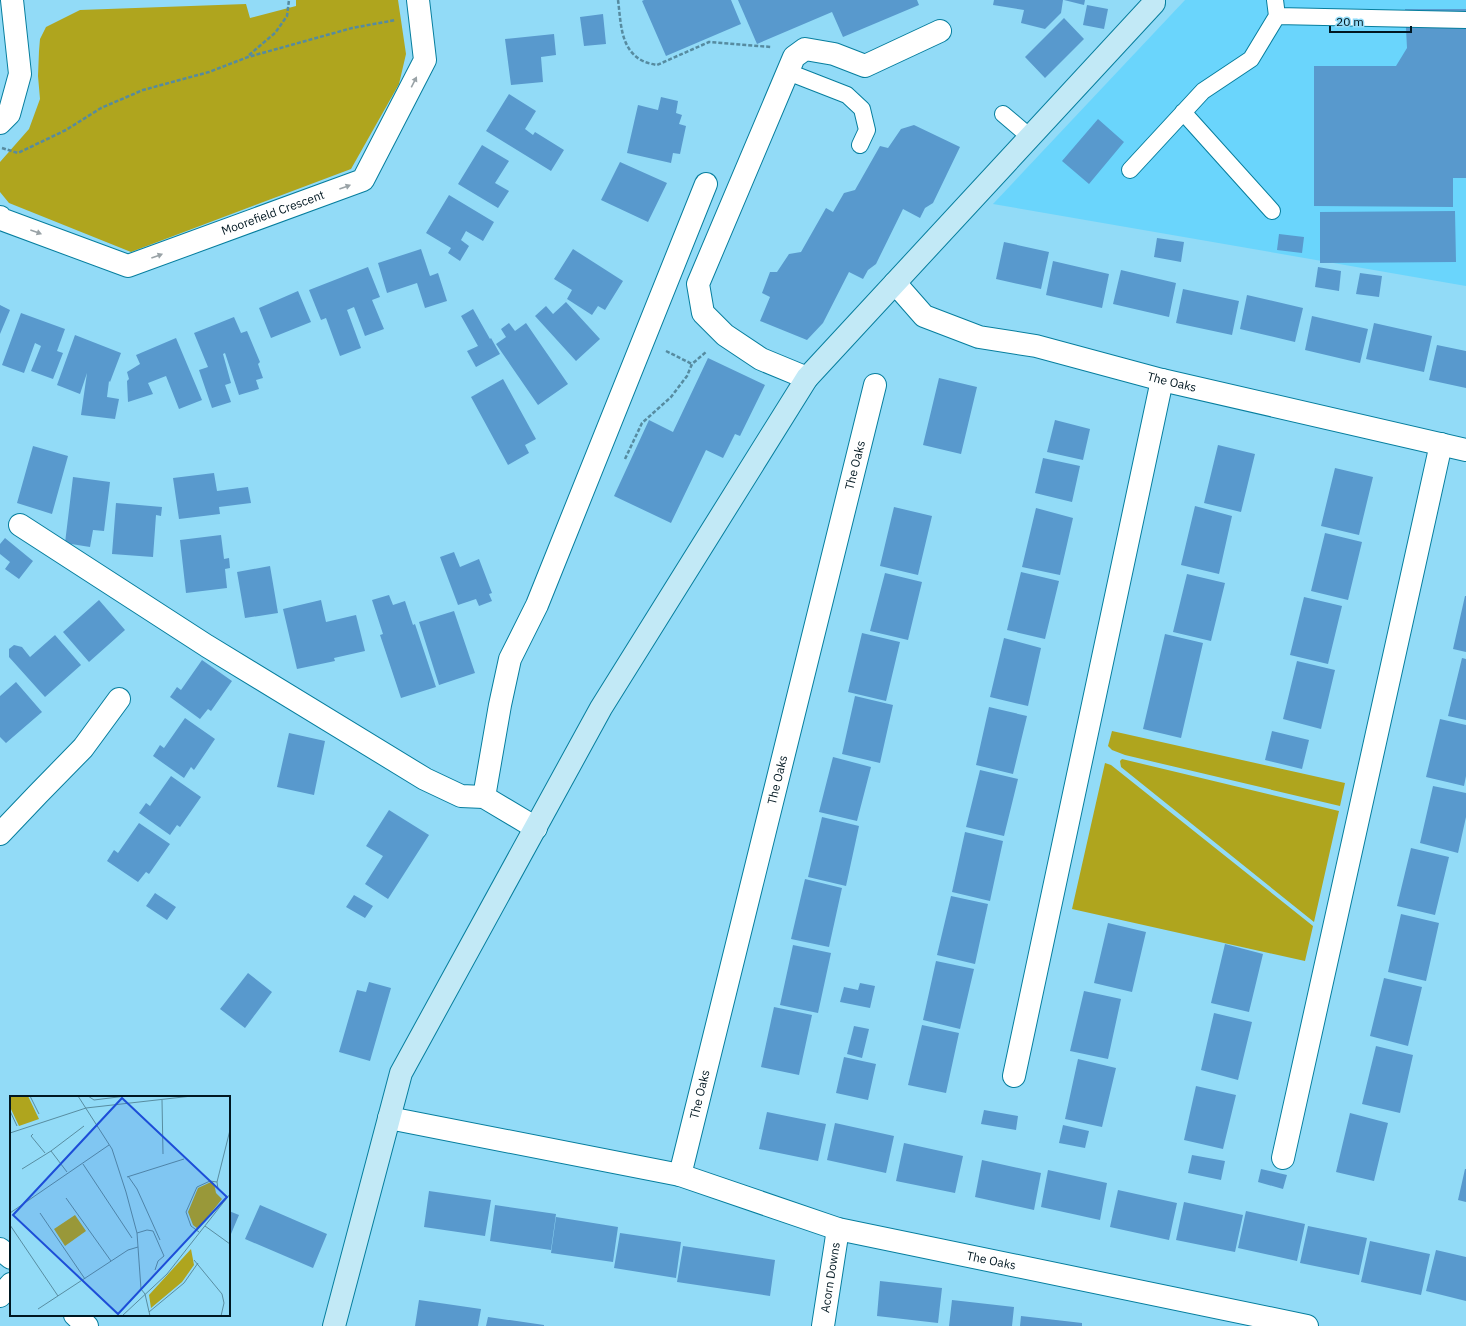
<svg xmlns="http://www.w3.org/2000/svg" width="1466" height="1326" font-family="'IBM Plex Sans',sans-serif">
	<rect width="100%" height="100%" fill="#92dbf7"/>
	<path fill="#6ad5fc" d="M1185 0H1466V286L993 204Z"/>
	<path fill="#afa51e" d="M296 0H398L406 54 399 84 351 169 131 252 9 203 0 192V162L29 129 40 99 38 76 39 51 40 39 46 27 80 10 246 4 250 18 296 6Z
		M1112 731 1345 783 1340 806 1125 755 1112 750 1108 746Z
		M1122 759 1339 811 1314 922 1121 767 1120 761Z
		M1105 763 1111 765 1313 926 1305 961 1072 909Z"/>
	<path fill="#5899cd" d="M644 0H731L741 24 666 56 642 1Z
		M738 0H917L919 5 843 37 832 12 757 44Z
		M994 0H1063L1061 13 1045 29 1021 23 1024 10 993 5Z
		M1064 0H1085L1084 5Z
		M1087 5 1108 9 1104 29 1083 25Z
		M1405 9H1466V178H1453V207L1314 206V66H1396L1407 48Z
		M603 14 606 44 584 46 580 17Z
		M1064 18 1084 39 1045 78 1025 57Z
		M554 34 556 55 541 57 543 82 511 85 505 39Z
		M509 94 536 111 525 129 533 135 535 132 564 150 551 171 486 131Z
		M661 97 678 101 676 113 682 115 679 124 686 126 680 154 673 153 671 163 627 153 638 105 658 110Z
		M1098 119 1124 142 1089 184 1062 161Z
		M914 125 960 147 933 203 925 208 920 218 903 209 876 264 868 270 863 279 849 272 823 323 807 340 760 321 770 297 762 293 770 272H777L789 254 801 252 826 208 833 212 844 193 855 190 880 146 888 148 901 129Z
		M482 145 509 161 495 183 509 191 498 208 458 184Z
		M620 162 667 183 648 222 601 200Z
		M449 195 494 222 483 241 466 231 461 240 469 246 460 261 448 253 451 248 426 233Z
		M1455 211 1456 262 1320 263V212Z
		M1279 234 1304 237 1302 253 1277 250Z
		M1157 238 1184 242 1181 262 1154 257Z
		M1004 242 1049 252 1041 289 996 279Z
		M421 249 430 276 438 273 447 301 425 308 417 283 387 293 378 263Z
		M573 249 623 281 605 310 598 306 592 315 567 299 572 290 554 279Z
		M1053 261 1109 274 1102 308 1046 295Z
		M368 267 380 297 372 300 384 329 365 336 354 307 347 310 361 348 340 356 326 318 321 320 309 290Z
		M1318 267 1341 271 1339 291 1315 287Z
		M1121 270 1176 283 1169 317 1113 304Z
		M1360 273 1382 276 1379 297 1356 294Z
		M1183 289 1239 301 1232 335 1176 323Z
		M298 291 311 322 271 338 259 308Z
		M1247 295 1303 308 1295 342 1240 329Z
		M566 302 600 339 576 361 535 316 546 306 553 314Z
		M0 305 10 310 0 334Z
		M473 309 490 339 491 338 500 354 476 367 467 351 478 346 461 316Z
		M21 313 65 329 57 351 63 353 53 379 31 371 41 346 35 343 24 373 2 365Z
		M1312 316 1368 329 1360 363 1305 350Z
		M234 317 241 333 247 331 260 362 258 364 263 378 256 380 259 389 239 395 225 353 223 354 231 383 225 385 231 402 212 408 199 370 208 367 194 333Z
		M509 323 515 331 526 323 568 384 538 405 496 344 506 337 501 329Z
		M1374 323 1432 336 1424 372 1366 359Z
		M75 335 121 353 110 382 109 381 107 397 119 399 115 419 81 415 87 373 80 394 57 385Z
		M176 338 202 400 179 409 166 376 148 383 153 394 128 402 127 381 129 379 127 372 140 364 136 355Z
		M1437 345 1466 351V388L1429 380Z
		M708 358 765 385 740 436 735 434 723 458 706 450 671 523 614 496 649 420 673 432Z
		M939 378 977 387 961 454 923 445Z
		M503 379 536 439 525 445 529 453 508 465 471 397Z
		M1055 420 1090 429 1083 460 1047 452Z
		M1218 445 1255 454 1241 512 1204 503Z
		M33 446 68 456 52 514 17 503Z
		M1043 458 1080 466 1072 502 1035 493Z
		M1335 468 1373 477 1359 535 1321 526Z
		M214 473 217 491 248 487 251 503 219 507 220 514 179 519 173 478Z
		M73 477 110 482 104 531 93 530 90 547 65 543Z
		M116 503 162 507 161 516 156 515 153 557 112 554Z
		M1195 506 1232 516 1219 574 1181 565Z
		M894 507 932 516 918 575 880 566Z
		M1036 508 1073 518 1060 575 1022 567Z
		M1325 533 1362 542 1348 600 1311 591Z
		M221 535 224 559 229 558 230 568 225 569 227 588 186 593 180 540Z
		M5 538 33 561 19 579 5 569 10 562 0 554V544Z
		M454 552 460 567 479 559 492 593 489 594 492 601 479 606 476 599 458 605 440 557Z
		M270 566 278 613 245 618 237 572Z
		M1021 572 1059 581 1045 639 1007 630Z
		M885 573 922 582 908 640 870 631Z
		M1187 574 1225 583 1211 641 1173 632Z
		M389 595 393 605 405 601 413 625 415 624 436 687 401 698 380 635 383 634 372 600Z
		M1465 596H1466V652L1453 649Z
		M1304 597 1342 606 1328 664 1290 655Z
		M99 600 125 630 89 662 63 632Z
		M321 600 326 622 356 615 365 651 334 658 335 661 297 669 283 609Z
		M454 611 475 673 439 685 419 622Z
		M862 633 900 642 886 701 848 692Z
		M1165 634 1203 643 1181 738 1143 729Z
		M55 635 81 665 45 697 9 657V649L14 645 22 647 30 657Z
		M1004 638 1041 648 1028 706 990 697Z
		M1462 658 1466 659V720L1448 716Z
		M202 660 232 681 211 711 208 709 200 719 170 697 177 687 181 690Z
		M1297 661 1335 670 1321 729 1283 719Z
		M16 682 42 712 6 743 0 737V696Z
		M855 696 893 705 880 763 842 754Z
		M989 707 1027 716 1013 774 976 765Z
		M185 718 215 739 194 770 191 767 184 778 153 756 160 745 164 748Z
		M1440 719 1466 725V776L1464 786 1426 777Z
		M1272 731 1309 740 1302 769 1265 760Z
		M289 733 325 741 314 795 277 787Z
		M833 757 871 767 857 821 819 812Z
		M980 770 1018 779 1004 836 966 827Z
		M171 776 201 797 180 827 177 825 170 835 139 813 146 803 150 806Z
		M1433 786 1466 793V817L1458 853 1420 843Z
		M389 810 429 835 388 899 365 884 383 856 366 846Z
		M822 817 859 826 846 886 808 877Z
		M139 823 170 844 149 874 146 872 138 882 107 861 114 850 118 853Z
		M965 832 1003 841 990 901 952 892Z
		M1411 848 1449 857 1435 915 1397 906Z
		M805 879 842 888 829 947 791 939Z
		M155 893 176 907 167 920 146 906Z
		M354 895 373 906 365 918 346 907Z
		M951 896 988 904 975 964 937 955Z
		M1401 914 1439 923 1426 981 1388 972Z
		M1108 923 1146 932 1132 992 1094 983Z
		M1225 944 1263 954 1249 1012 1211 1003Z
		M793 945 831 953 818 1013 780 1005Z
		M936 961 974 969 960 1029 923 1020Z
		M248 973 272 992 245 1028 220 1009Z
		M1384 978 1422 987 1408 1046 1370 1036Z
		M369 982 391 988 370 1061 339 1052 357 990 366 992Z
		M860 983 875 986 870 1008 840 1002 844 987 858 990Z
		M1084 991 1121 999 1108 1059 1070 1051Z
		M774 1007 812 1015 799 1075 761 1067Z
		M1214 1013 1252 1022 1238 1080 1201 1070Z
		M922 1025 959 1033 946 1093 908 1085Z
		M854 1026 869 1029 862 1058 847 1054Z
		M1376 1046 1413 1055 1400 1113 1362 1104Z
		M844 1057 876 1064 868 1100 836 1093Z
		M1078 1059 1116 1068 1102 1127 1065 1119Z
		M1196 1086 1236 1095 1223 1149 1184 1140Z
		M984 1110 1018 1116 1016 1130 981 1124Z
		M767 1112 826 1124 818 1161 759 1149Z
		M1350 1113 1388 1123 1374 1181 1336 1172Z
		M835 1123 894 1136 886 1173 827 1160Z
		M1063 1125 1089 1131 1085 1148 1059 1143Z
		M904 1143 963 1156 955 1193 896 1181Z
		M1192 1155 1225 1161 1221 1180 1188 1173Z
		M982 1160 1041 1173 1034 1210 975 1197Z
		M1261 1169 1287 1175 1283 1189 1258 1182Z
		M1465 1169H1466V1202L1458 1200Z
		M1048 1170 1107 1183 1100 1220 1041 1207Z
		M1118 1190 1177 1203 1169 1240 1110 1227Z
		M429 1191 491 1200 485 1236 424 1227Z
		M1184 1202 1243 1215 1235 1252 1176 1240Z
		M260 1205 327 1234 313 1268 245 1239Z
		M495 1205 556 1214 551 1250 490 1241Z
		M229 1211 239 1215 231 1234 229 1233Z
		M1246 1211 1305 1224 1297 1261 1238 1248Z
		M556 1217 618 1227 613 1262 551 1253Z
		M1308 1226 1367 1238 1359 1275 1300 1263Z
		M620 1233 681 1242 676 1278 614 1268Z
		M1370 1241 1430 1254 1421 1295 1361 1282Z
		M683 1246 775 1260 770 1296 677 1282Z
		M1436 1250 1466 1257V1301L1426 1291Z
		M880 1281 942 1288 938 1323 877 1316Z
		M419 1300 481 1309 478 1326H415Z
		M952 1300 1014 1307 1012 1326H949Z
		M1021 1316 1082 1323V1326H1020Z
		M488 1317 544 1325V1326H486Z"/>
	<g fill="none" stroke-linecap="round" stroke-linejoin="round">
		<g stroke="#067e9e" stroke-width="18">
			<path id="lane" d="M1275 0 1277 16 1466 20
				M788 72 847 95 862 109 867 130 860 145
				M1183 112 1272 211
				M1003 114 1030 137
				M1130 170 1203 91 1251 59 1277 16"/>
		</g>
		<g stroke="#067e9e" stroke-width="24">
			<g id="street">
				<path d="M0 123 9 114 20 74 12 0"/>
				<path id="s1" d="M0 217 1 219 128 266 363 180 425 60 418 0"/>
				<path id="s2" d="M895 283 924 316 979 337 1036 346 1162 380 1466 450"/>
				<path d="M807 378 761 359 725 335 703 313 698 284 794 57 805 49 834 54 865 66 940 31"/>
				<path d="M20 525 207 646 425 779 461 796 484 797 536 828"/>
				<path d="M484 797 500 705 510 659 537 605 706 184"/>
				<path d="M0 834 38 794 83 748 119 699"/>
				<path d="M1014 1076 1162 380"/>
				<path id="s3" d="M389 1118 680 1175 838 1229 1307 1326"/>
				<path d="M1283 1158 1441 444"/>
				<path id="s4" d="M680 1175 875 385"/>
				<path d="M0 1249 11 1258"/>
				<path d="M0 1296 11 1284"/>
				<path d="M75 1315 87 1326"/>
				<path id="s5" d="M823 1326 838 1229"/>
			</g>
		</g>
		<g stroke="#067e9e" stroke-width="24">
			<path id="secondary" d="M334 1326 401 1073 601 708 807 378 1154 3V0"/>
		</g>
		<path stroke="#568ba0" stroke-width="2.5" stroke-dasharray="4 2" stroke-linecap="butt" d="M618 0C621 22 620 48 641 60 646 63 652 64 657 65L709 42 771 47
			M249 55 275 33 287 16 289 0
			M2 148 18 153 66 130 101 108 143 90 209 72 248 57 352 28 396 20
			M666 351 692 364
			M625 459 642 423 671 397 687 376 692 364 706 352"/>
		<use href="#lane" stroke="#fff" stroke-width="16"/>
		<use href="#street" stroke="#fff" stroke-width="22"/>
		<use href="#secondary" stroke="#c2e9f6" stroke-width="22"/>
	</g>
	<defs><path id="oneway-solid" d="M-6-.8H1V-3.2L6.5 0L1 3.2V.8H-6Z"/></defs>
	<g fill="#99a2a6">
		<use href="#oneway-solid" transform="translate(414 82) rotate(-63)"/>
		<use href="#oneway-solid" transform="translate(345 187) rotate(-20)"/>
		<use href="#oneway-solid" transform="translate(36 232) rotate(20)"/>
		<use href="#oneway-solid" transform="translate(157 256) rotate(-20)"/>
	</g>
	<g text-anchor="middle" stroke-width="3" stroke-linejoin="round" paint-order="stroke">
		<g font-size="12" fill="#001721" stroke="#92dbf7">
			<text dy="4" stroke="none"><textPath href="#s1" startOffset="292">Moorefield Crescent</textPath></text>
			<text dy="4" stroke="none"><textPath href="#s2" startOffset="301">The Oaks</textPath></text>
			<text dy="4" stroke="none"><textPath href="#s4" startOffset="731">The Oaks</textPath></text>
			<text dy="4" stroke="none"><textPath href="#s4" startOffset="407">The Oaks</textPath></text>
			<text dy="4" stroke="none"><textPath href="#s4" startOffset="83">The Oaks</textPath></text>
			<text dy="4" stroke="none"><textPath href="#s3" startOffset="620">The Oaks</textPath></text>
			<text dy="4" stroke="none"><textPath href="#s5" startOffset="49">Acorn Downs</textPath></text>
		</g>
	</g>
	<g transform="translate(10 1096)">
		<rect width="220" height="220" fill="#92dbf7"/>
		<path d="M0 0H18L29 23 9 30 0 11ZM201 86 204 87 206 97 212 103 188 133 183 129 178 116 188 92ZM65 119 76 135 55 150 44 133ZM181 153 184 169 172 186 141 212 139 199Z" fill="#afa51e"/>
		<path fill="none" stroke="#588da1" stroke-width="1" d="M20 0 29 18M68 0 102 53 116 96 127 137 131 193 135 198 140 220M78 0 84 4 116 0M152 4 153 58M0 15 7 30M0 37 76 12 182 0M23 38 21 40 35 57M73 68 122 142M12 73 41 55M57 76 41 55 74 30M118 80 127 93 150 144M117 81 174 63M56 102 101 165M217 102 208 93 207 86 220 34M0 117 99 49M30 117 75 183M0 129 48 200M195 130 220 148M189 136 181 130 176 116 187 91 200 85 207 86M127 137 137 134 143 135 154 160 148 165 145 174M184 164 212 198 214 207 211 220M28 213 118 154 128 151M139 216 174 187 188 167M112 220 157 178 220 98"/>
		<path fill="#1d4ed8" fill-opacity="0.15" stroke="#1d4ed8" stroke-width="2" d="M112 2 217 101 108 218 3 119Z"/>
		<rect width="220" height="220" fill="none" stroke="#001721" stroke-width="2"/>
	</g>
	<path d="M1330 26v6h81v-6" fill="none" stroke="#001721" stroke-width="2"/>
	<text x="1336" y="26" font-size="12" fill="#001721" stroke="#92dbf7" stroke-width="3" paint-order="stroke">20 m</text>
</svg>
